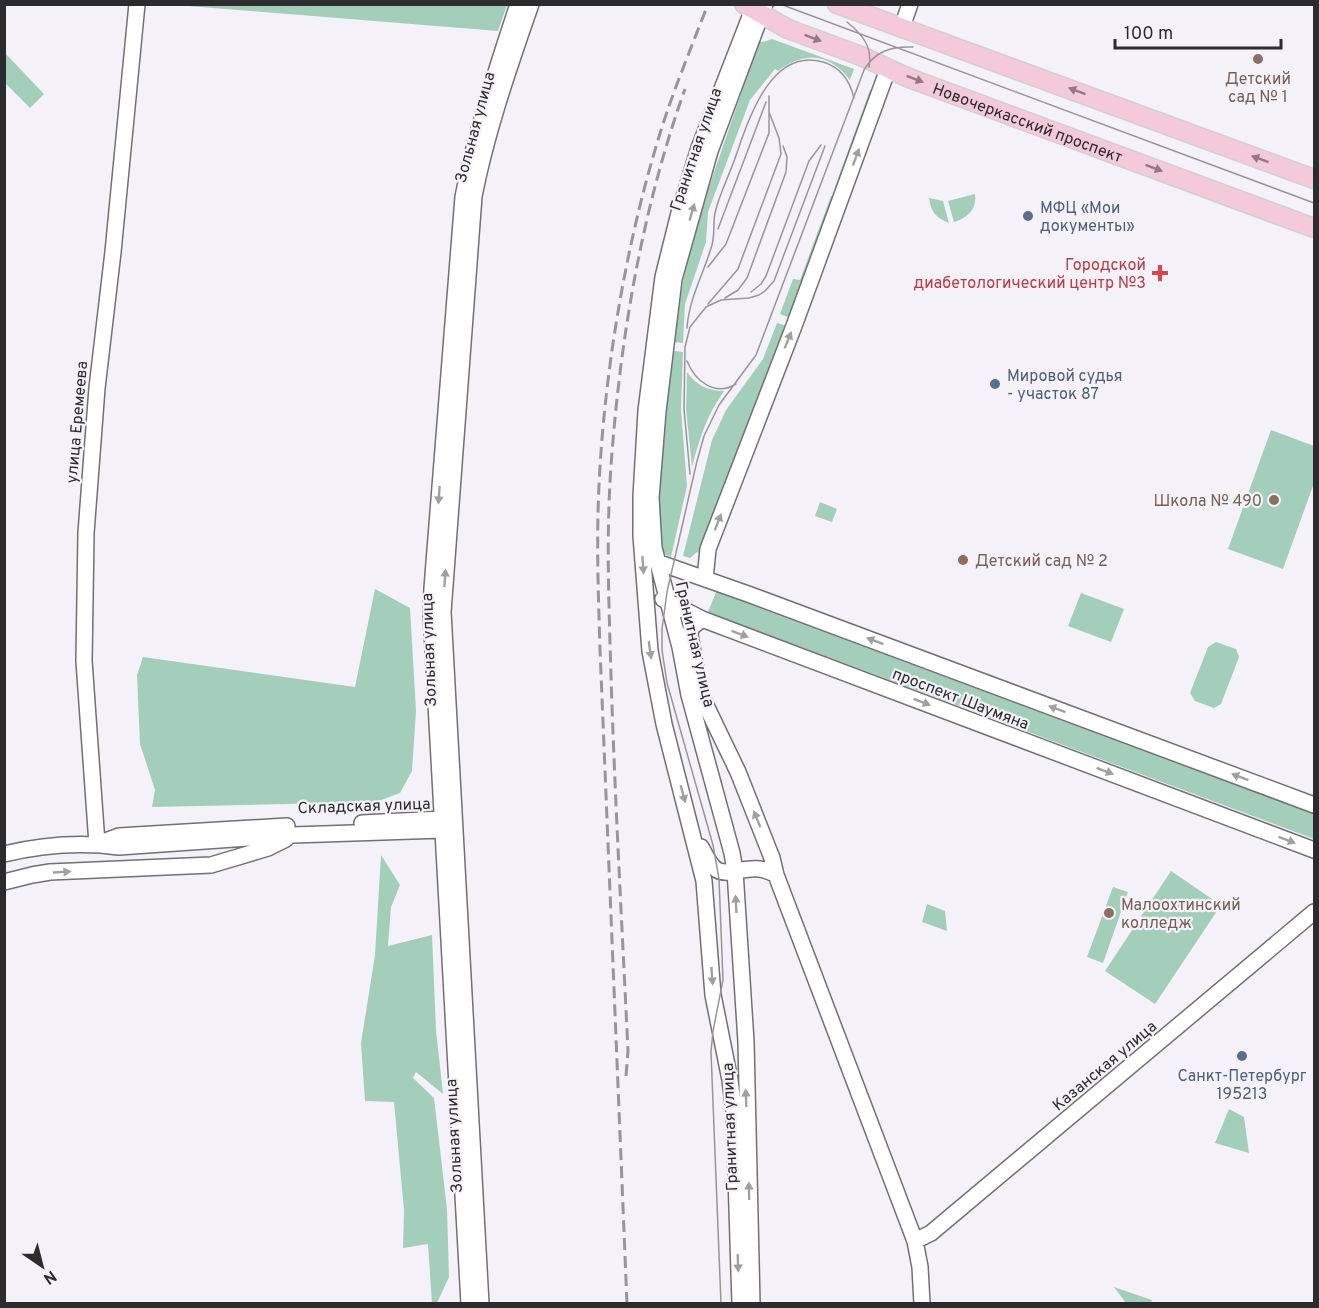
<svg xmlns="http://www.w3.org/2000/svg" width="1319" height="1308" font-family="Overpass,sans-serif">
	<rect width="100%" height="100%" fill="#f4f2f8"/>
	<path fill="#a3ceb9" d="M176 5H507L498 31Z
		M772 39 854 69 850 80C830 53 804 51 778 71L775 69 750 100 708 212 706 242 685 304 683 343 675 342 673 339 683 282 696 225 759 41 763 42Z
		M5 53 44 94 30 108 5 83Z
		M870 90 877 92 841 189 835 187Z
		M975 194C977 209 968 218 954 222L948 201Z
		M831 196 838 198 790 318 780 314 793 279 800 280Z
		M929 198 943 201 949 223C936 218 931 212 929 198Z
		M777 323 787 326 701 553 697 552 690 558 683 556 712 440 726 410 763 359Z
		M675 351 683 352 681 410 687 486 671 557 664 554 659 546V498L672 354Z
		M687 372C696 385 708 391 724 391 707 415 699 439 692 467L686 409Z
		M1271 430 1314 446V483L1283 569 1228 549Z
		M820 502 837 509 832 522 815 516Z
		M375 589 410 608 416 711 412 771 400 793 376 802 152 807 155 790 140 744 137 675 143 657 355 687Z
		M717 590 1314 813V839L708 612Z
		M1081 593 1124 609 1111 642 1068 626Z
		M1216 642 1236 649 1239 657 1221 704 1214 708 1195 701 1190 693 1208 647Z
		M381 855 400 885 391 907 388 946 432 935 436 1030 443 1094 416 1072 413 1078 434 1098 447 1209 449 1277 437 1303H432L428 1244 403 1248 404 1210 394 1102 365 1101 361 1043 375 955Z
		M1171 871 1221 905 1155 1004 1105 971Z
		M1113 887 1128 892 1103 963 1087 957Z
		M927 904 945 911 947 931 922 922Z
		M1229 1109 1244 1117 1249 1153 1215 1143Z
		M1114 1287 1152 1300 1151 1303H1126Z"/>
	<g fill="none" stroke-linecap="round" stroke-linejoin="round">
		<g stroke="#727075" stroke-width="18">
			<path id="minor" d="M902 27 910 4
				M657 562 748 594 1314 805
				M705 579 708 549 794 326 888 69
				M663 599 702 619 1314 850
				M702 619 691 628 690 635 700 693 738 772 772 858 776 875 915 1241 920 1267 922 1304
				M362 823 442 819 451 824
				M100 843 119 836 287 826
				M97 844 84 661 86 533 97 388 113 252 137 4
				M701 847C705 854 709 865 717 870 732 878 752 860 776 875
				M4 854C42 845 81 842 119 847L293 835 442 830 449 827
				M4 882 32 875 50 872 211 865 268 848 286 839
				M915 1241 931 1233 1314 912
				M469 1304 431 613 432 588 463 197C476 130 497 69 518 4
				M481 1304 443 612 474 196C487 130 509 68 531 4
				M740 1304 734 1112 730 1080 713 995 704 881 664 724 650 651 641 536V497L646 411 663 277 679 213 699 148 755 4
				M752 1304 746 1042 735 871 732 853 689 695 680 647 654 548 651 498 658 411 674 279 710 151 765 4"/>
		</g>
		<g stroke="#d1d0d1" stroke-width="21">
			<g id="major">
				<path id="s1" d="M744 4 788 29 861 56 909 78 1314 228"/>
				<path d="M837 4 1314 179"/>
			</g>
		</g>
		<use href="#minor" stroke="#fff" stroke-width="15"/>
		<use href="#major" stroke="#f4c9da" stroke-width="18"/>
		<path stroke="#979599" stroke-width="1.5" d="M780 4 1314 203
			M847 22C862 34 873 47 869 67
			M718 229 766 102
			M708 267 726 244 769 133V96
			M751 292 761 284 766 276 809 161 821 145
			M725 298 738 290 747 278 786 172 787 157 783 146
			M708 304 738 269 781 154 779 138 769 112
			M687 328C689 298 704 273 712 245 715 234 713 223 715 213 719 195 728 178 734 161 747 125 769 46 823 62 840 67 850 81 854 98
			M687 361C695 381 715 397 736 384
			M690 474 684 409 685 347 690 327 706 307 721 300 749 298 759 295 765 291 774 281 825 146
			M721 1304 711 1052 713 1031 723 980 719 879 713 845 667 683 662 650V629L667 592 697 461 704 436 719 405 756 355 864 70C875 51 892 46 913 47"/>
		<path stroke="#979599" stroke-width="3" stroke-dasharray="12 6" stroke-linecap="butt" d="M626 1076 628 1051C622 926 615 801 611 676 609 606 606 536 611 466 620 339 642 209 685 89
			M627 1304 600 649C598 588 596 528 600 467 607 351 631 217 669 106 681 72 695 38 708 4"/>
	</g>
	<defs><path id="oneway-solid" d="M-6-.8H1V-3.2L6.5 0L1 3.2V.8H-6Z" transform="scale(1.5)"/></defs>
	<g fill="#907a84">
		<use href="#oneway-solid" transform="translate(813 38) rotate(21)"/>
		<use href="#oneway-solid" transform="translate(915 79) rotate(21)"/>
		<use href="#oneway-solid" transform="translate(1077 91) rotate(-159)"/>
		<use href="#oneway-solid" transform="translate(1260 159) rotate(-160)"/>
		<use href="#oneway-solid" transform="translate(1154 168) rotate(21)"/>
	</g>
	<g fill="#a0a0a0">
		<use href="#oneway-solid" transform="translate(856 157) rotate(-70)"/>
		<use href="#oneway-solid" transform="translate(692 212) rotate(-74)"/>
		<use href="#oneway-solid" transform="translate(788 340) rotate(-68)"/>
		<use href="#oneway-solid" transform="translate(439 495) rotate(94)"/>
		<use href="#oneway-solid" transform="translate(718 522) rotate(-69)"/>
		<use href="#oneway-solid" transform="translate(643 565) rotate(86)"/>
		<use href="#oneway-solid" transform="translate(445 578) rotate(-86)"/>
		<use href="#oneway-solid" transform="translate(740 634) rotate(21)"/>
		<use href="#oneway-solid" transform="translate(875 641) rotate(-159)"/>
		<use href="#oneway-solid" transform="translate(650 650) rotate(82)"/>
		<use href="#oneway-solid" transform="translate(922 702) rotate(21)"/>
		<use href="#oneway-solid" transform="translate(1057 709) rotate(-160)"/>
		<use href="#oneway-solid" transform="translate(1105 771) rotate(21)"/>
		<use href="#oneway-solid" transform="translate(1240 777) rotate(-159)"/>
		<use href="#oneway-solid" transform="translate(683 794) rotate(75)"/>
		<use href="#oneway-solid" transform="translate(757 819) rotate(-112)"/>
		<use href="#oneway-solid" transform="translate(1287 840) rotate(21)"/>
		<use href="#oneway-solid" transform="translate(62 872) rotate(-3)"/>
		<use href="#oneway-solid" transform="translate(736 904) rotate(-93)"/>
		<use href="#oneway-solid" transform="translate(712 976) rotate(86)"/>
		<use href="#oneway-solid" transform="translate(746 1098) rotate(-92)"/>
		<use href="#oneway-solid" transform="translate(749 1191) rotate(-91)"/>
		<use href="#oneway-solid" transform="translate(738 1263) rotate(88)"/>
	</g>
	<g fill="#8d6e63" stroke="#f4f2f8" stroke-width="2">
		<circle cx="1258" cy="59" r="6"/>
		<circle cx="1274" cy="500" r="6"/>
		<circle cx="963" cy="560" r="6"/>
		<circle cx="1109" cy="913" r="6"/>
	</g>
	<g fill="#5c6f8a" stroke="#f4f2f8" stroke-width="2">
		<circle cx="1028" cy="216" r="6"/>
		<circle cx="995" cy="384" r="6"/>
		<circle cx="1242" cy="1056" r="6"/>
	</g>
	<path fill="#e0444e" stroke="#f4f2f8" stroke-width="2" d="M1157 264h6v6h6v6h-6v6h-6v-6h-6v-6h6z"/>
	<g text-anchor="middle" stroke-width="4.5" stroke-linejoin="round" paint-order="stroke">
		<g font-size="16" fill="#785e54" stroke="#f4f2f8" text-anchor="start">
			<text x="1258" y="84" text-anchor="middle">Детский<tspan x="1258" dy="18">сад № 1</tspan></text>
			<text x="1262" y="506" text-anchor="end">Школа № 490</text>
			<text x="975" y="566">Детский сад № 2</text>
			<text x="1121" y="910">Малоохтинский<tspan x="1121" dy="18">колледж</tspan></text>
		</g>
		<g font-size="16" fill="#2c2b2d" stroke="#f4f2f8">
			<text dy="6" stroke="none"><textPath href="#s1" startOffset="308">Новочеркасский проспект</textPath></text>
			<text transform="translate(474 127) rotate(-75)" y="6">Зольная улица</text>
			<text transform="translate(695 149) rotate(-71)" y="6">Гранитная улица</text>
			<text transform="translate(76 422) rotate(-85)" y="6">улица Еремеева</text>
			<text transform="translate(696 644) rotate(77)" y="6">Гранитная улица</text>
			<text transform="translate(428 650) rotate(-92)" y="6">Зольная улица</text>
			<text transform="translate(961 698) rotate(21)" y="6">проспект Шаумяна</text>
			<text transform="translate(364 805) rotate(-2)" y="6">Складская улица</text>
			<text transform="translate(1104 1065) rotate(-40)" y="6">Казанская улица</text>
			<text transform="translate(729 1127) rotate(-92)" y="6">Гранитная улица</text>
			<text transform="translate(453 1136) rotate(-93)" y="6">Зольная улица</text>
		</g>
		<g font-size="16" fill="#4e5e75" stroke="#f4f2f8" text-anchor="start">
			<text x="1040" y="213">МФЦ «Мои<tspan x="1040" dy="18">документы»</tspan></text>
			<text x="1007" y="381">Мировой судья<tspan x="1007" dy="18">- участок 87</tspan></text>
			<text x="1242" y="1081" text-anchor="middle">Санкт-Петербург<tspan x="1242" dy="18">195213</tspan></text>
		</g>
		<g font-size="16" fill="#be3a42" stroke="#f4f2f8" text-anchor="end">
			<text x="1146" y="270">Городской<tspan x="1146" dy="18">диабетологический центр №3</tspan></text>
		</g>
	</g>
	<rect width="1319" height="1308" fill="none" stroke="#2c2b2d" stroke-width="12"/>
	<g transform="translate(42 1266) rotate(145)" stroke="#f4f2f8" stroke-width="4.5" paint-order="stroke">
	<path d="M0-4.5L10 22L0 15L-10 22Z" fill="#2c2b2d"/>
	<text y="-9" font-size="16" font-weight="bold" text-anchor="middle" fill="#2c2b2d">N</text>
	</g>
	<path d="M1115 39v9h166v-9" fill="none" stroke="#2c2b2d" stroke-width="3"/>
	<text x="1124" y="39" font-size="18" fill="#2c2b2d" stroke="#f4f2f8" stroke-width="4.5" paint-order="stroke">100 m</text>
</svg>
